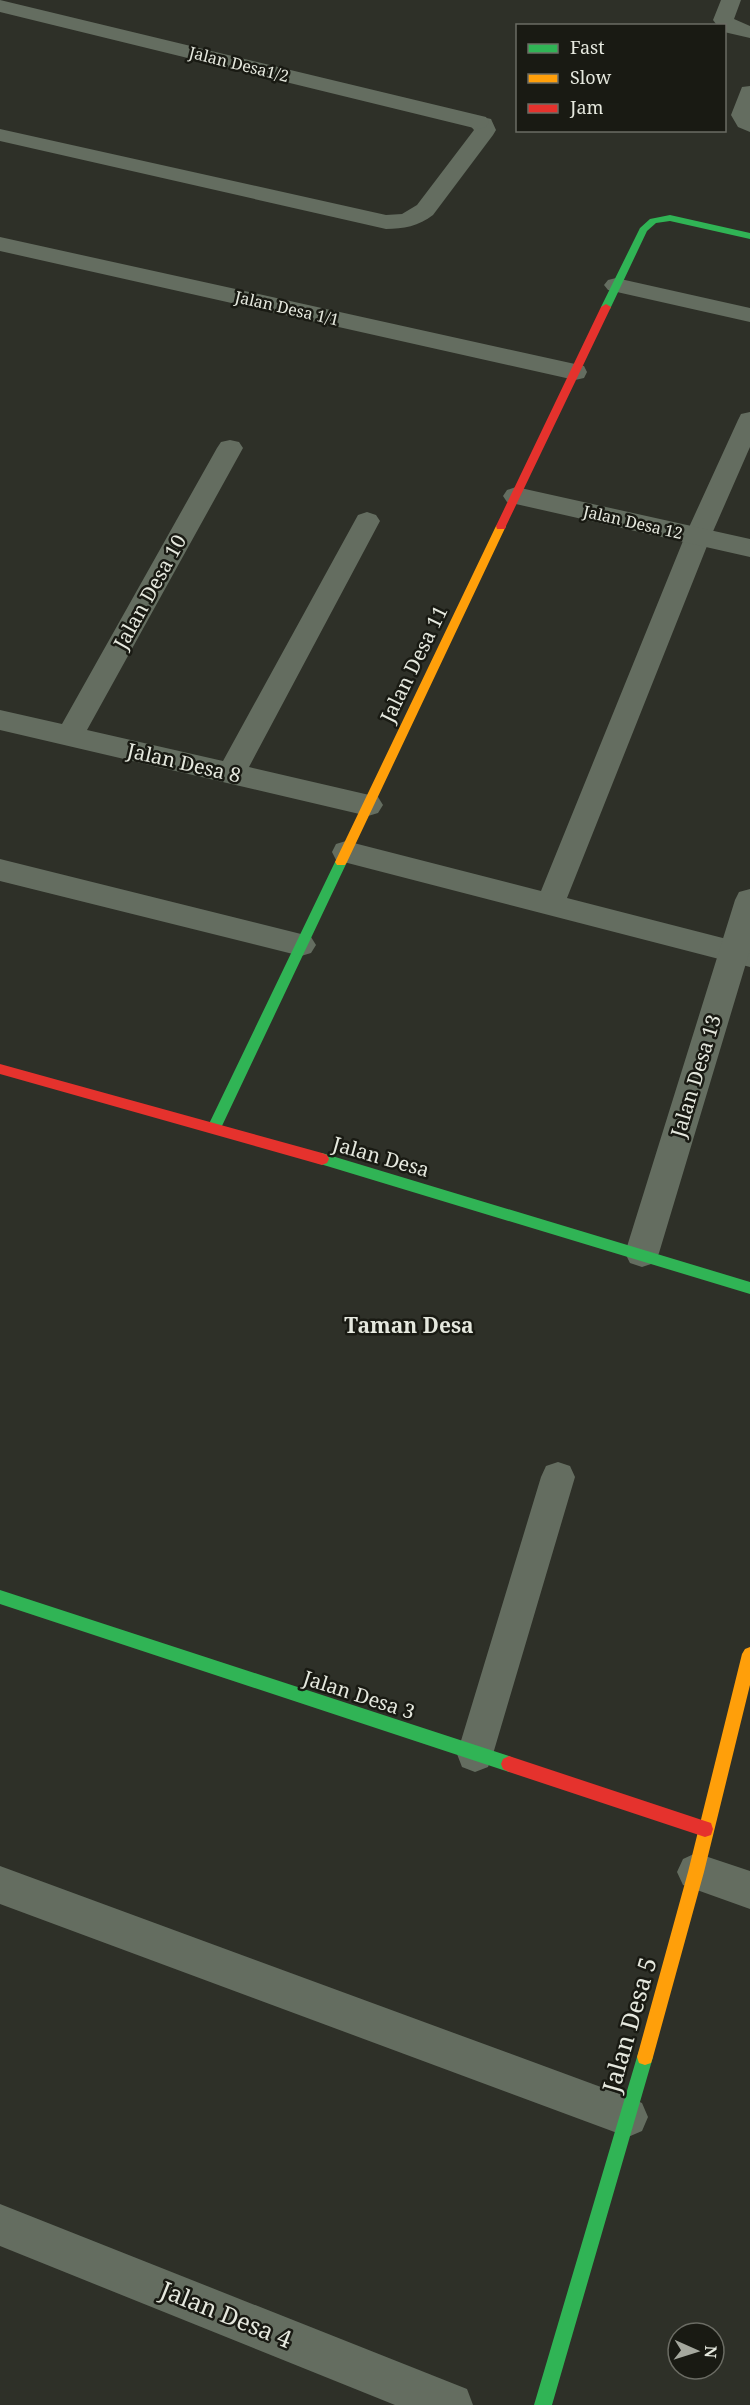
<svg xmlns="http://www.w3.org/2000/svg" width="750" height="2405" font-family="'Noto Serif',serif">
	<rect width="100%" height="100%" fill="#2e3028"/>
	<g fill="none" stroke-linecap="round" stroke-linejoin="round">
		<path fill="#646d60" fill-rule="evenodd" d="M721 0H741L734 19 750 26V38L724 32V26L716 24 713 20Z
			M750 86V132L738 127 731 115 742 87Z
			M478 116 491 119 496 130 493 135 433 215C419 226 403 229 386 229L0 141V129L386 215 402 214 417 205 474 130 467 122 470 117Z
			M616 278 750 308V322L608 290 604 285 608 280Z
			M750 412V447L711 536 567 898 750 945V967L336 860 332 852 336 844 346 841 541 891 685 536 738 420 741 414Z
			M0 859 301 934 311 937 316 945 311 953 301 956 0 881Z
			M558 1462 570 1466 575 1477 493 1754 488 1767 475 1772 462 1767 457 1754 541 1477 546 1466Z
			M696 1853 750 1871V1909L683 1885 677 1872 683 1859Z
			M0 1866 628 2097 642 2103 648 2117 642 2131 628 2137 0 1904Z"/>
		<path fill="#646d60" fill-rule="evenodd" d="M0 0 486 117 489 122 486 127 478 129 0 12Z
			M0 237 575 364 584 366 587 372 584 378 575 380 0 251Z
			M230 440 239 442 243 448 87 730 223 761 358 515 367 512 376 515 380 521 249 767 378 797 383 805 378 813 368 816 0 730V710L62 724 217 448 221 442Z
			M516 487 750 539V557L507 502 503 496 507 490Z
			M750 889V950L659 1253 654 1263 642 1267 630 1263 625 1253 735 900 739 892Z
			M0 2204 467 2389 473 2405H395L0 2246Z"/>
		<path fill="#30b455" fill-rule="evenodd" d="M670 215 750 233V239L670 221 656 223 647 231 611 307 610 309H602L601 307 640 228 650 219Z
			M341 857 347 862 221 1128 219 1132H209L207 1128 335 862Z
			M322 1153 750 1282V1294L317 1163 315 1159 317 1155Z
			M0 1590 509 1756 515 1759 517 1764 515 1769 509 1772 0 1604Z
			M645 2049 651 2051 653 2057 552 2405H534L637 2057 639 2051Z"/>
		<path fill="#ff9f0a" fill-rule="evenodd" d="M501 522 506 526 347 862 345 865H337L335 862 496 526Z
			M750 1647V1685L704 1872 653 2057 651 2063 645 2065 639 2063 637 2057 688 1872 742 1654 745 1649Z"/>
		<path fill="#e5322d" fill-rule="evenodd" d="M606 304 611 307 506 526 505 529H497L496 526 601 307Z
			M0 1064 322 1153 327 1155 329 1159 327 1163 322 1165 0 1074Z
			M509 1756 705 1821 711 1823 713 1829 711 1835 705 1837 509 1772 503 1769 501 1764 503 1759Z"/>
	</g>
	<g text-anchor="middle" stroke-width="5" stroke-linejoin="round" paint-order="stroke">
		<g font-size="16" fill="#e5e8de" stroke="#191a13">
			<text transform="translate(239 64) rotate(14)" y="6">Jalan Desa1/2</text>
			<text transform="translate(287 308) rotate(13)" y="6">Jalan Desa 1/1</text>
			<text transform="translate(633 522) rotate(13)" y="6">Jalan Desa 12</text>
		</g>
		<g font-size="20" fill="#e5e8de" stroke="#191a13">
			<text transform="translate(150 592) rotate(-61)" y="7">Jalan Desa 10</text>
			<text transform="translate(414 664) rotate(-64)" y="7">Jalan Desa 11</text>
			<text transform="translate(184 763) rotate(13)" y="7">Jalan Desa 8</text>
			<text transform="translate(696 1076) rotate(-73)" y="7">Jalan Desa 13</text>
			<text transform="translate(381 1157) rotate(16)" y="7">Jalan Desa</text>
			<text transform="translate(359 1695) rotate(18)" y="7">Jalan Desa 3</text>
		</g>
		<g font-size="21" font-weight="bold" fill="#e5e8de" stroke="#191a13">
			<text x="409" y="1333">Taman Desa</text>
		</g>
		<g font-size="24" fill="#e5e8de" stroke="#191a13">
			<text transform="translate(630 2025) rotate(-74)" y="8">Jalan Desa 5</text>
			<text transform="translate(226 2315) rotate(22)" y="8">Jalan Desa 4</text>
		</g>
	</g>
	<rect x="516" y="24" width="210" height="108" fill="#191a13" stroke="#6b6c64" stroke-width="1.5"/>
	<rect x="528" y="44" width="30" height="9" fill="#30b455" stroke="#6b6c64" stroke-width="1.5"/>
	<text x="570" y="54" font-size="18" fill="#e5e8de">Fast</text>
	<rect x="528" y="74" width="30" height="9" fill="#ff9f0a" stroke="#6b6c64" stroke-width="1.5"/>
	<text x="570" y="84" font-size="18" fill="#e5e8de">Slow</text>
	<rect x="528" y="104" width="30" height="9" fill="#e5322d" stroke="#6b6c64" stroke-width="1.5"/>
	<text x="570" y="114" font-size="18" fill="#e5e8de">Jam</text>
	<g transform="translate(696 2351) rotate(93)"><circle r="28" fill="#191a13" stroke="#6b6c64" stroke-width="1.5"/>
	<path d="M0-4.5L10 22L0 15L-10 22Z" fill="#a5a89e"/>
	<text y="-9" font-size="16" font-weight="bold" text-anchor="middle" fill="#e5e8de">N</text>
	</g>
</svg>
